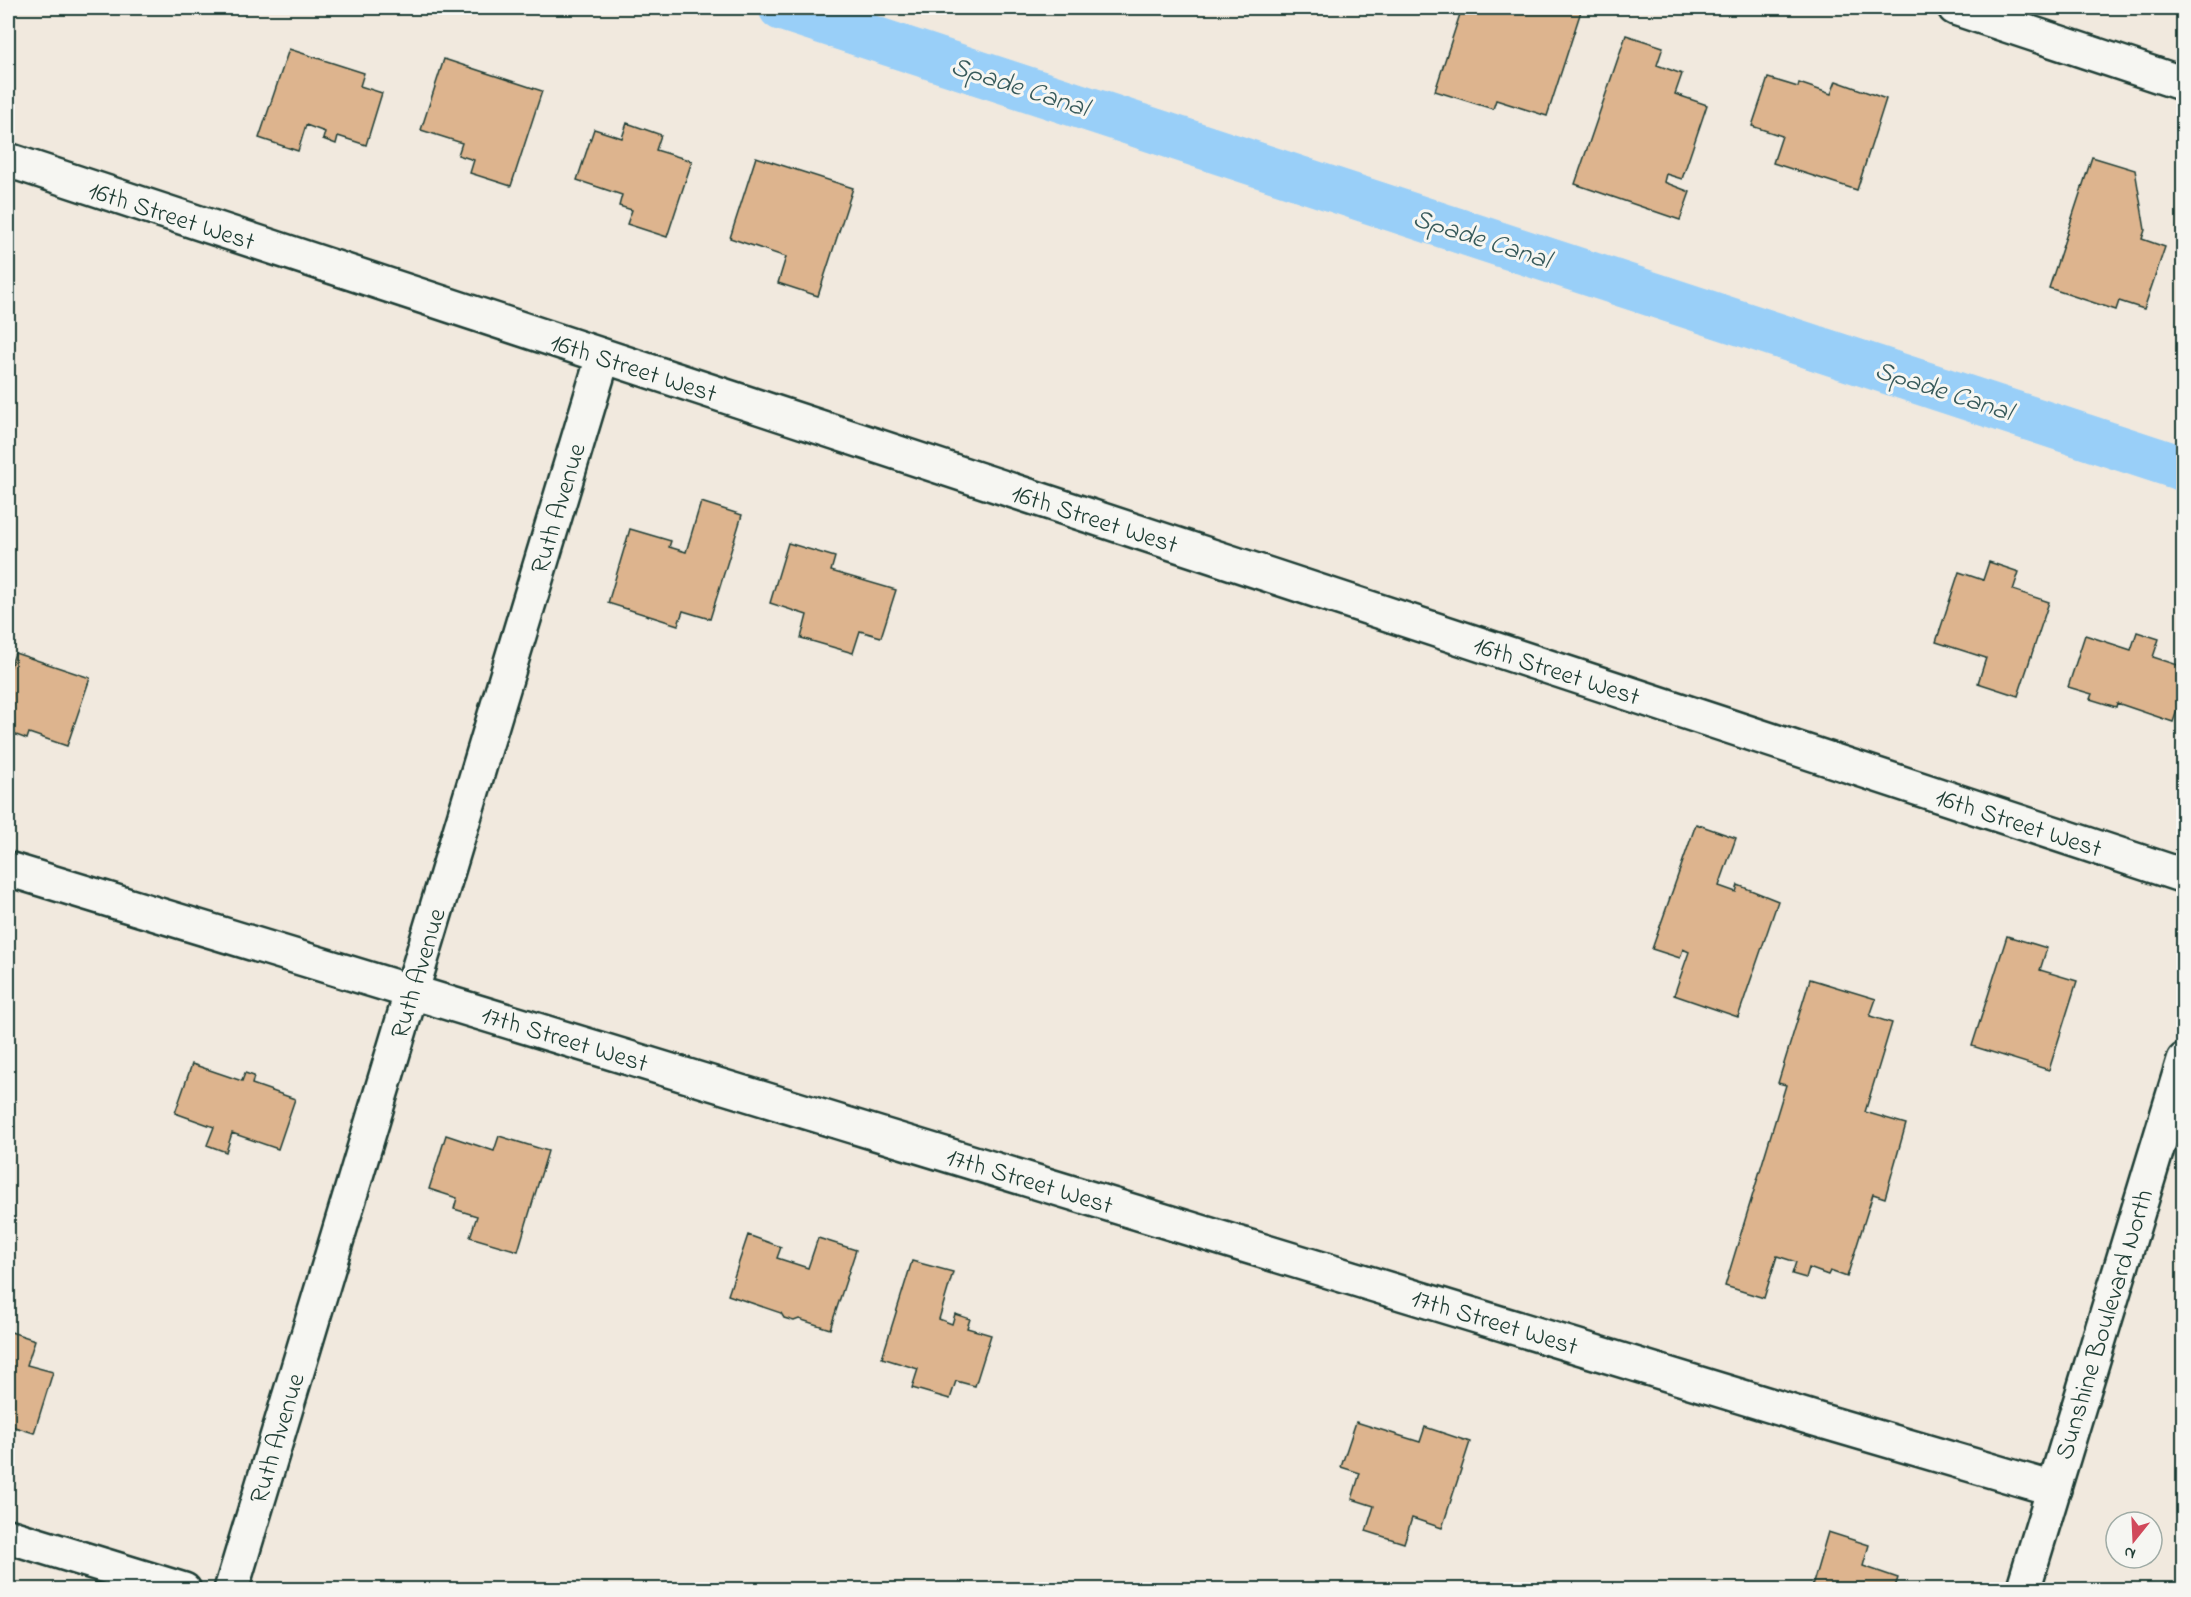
<svg xmlns="http://www.w3.org/2000/svg" width="2191" height="1597" font-family="'Indie Flower',sans-serif">
	<rect width="100%" height="100%" fill="#f1e9de"/>
	<filter id="ink" filterUnits="userSpaceOnUse"><feTurbulence type="fractalNoise" baseFrequency=".0167" numOctaves="2"/><feDisplacementMap in="SourceGraphic" scale="12" xChannelSelector="R" yChannelSelector="G"/><feConvolveMatrix kernelMatrix="1 2 1 2 8 2 1 2 1" color-interpolation-filters="sRGB"/></filter>
	<g filter="url(#ink)">
		<g fill="none" stroke-linecap="round" stroke-linejoin="round">
			<path stroke="#99cff8" stroke-width="45" d="M781 8 2184 469"/>
		</g>
		<path fill="#ddb48e" stroke="#1f3d34" stroke-width="1.5" d="M1462 8H1519L1531 11 1532 8H1570L1581 11 1547 116 1496 100 1493 109 1435 91Z
			M1626 35 1663 47 1657 65 1682 74 1675 94 1707 105 1682 179 1666 174 1664 182 1690 192 1680 220 1575 184Z
			M289 49 364 73 360 86 382 93 366 145 338 136 336 144 323 139 325 132 306 125 298 151 259 138Z
			M444 59 542 91 511 186 470 173 474 160 458 155 462 143 421 130Z
			M1768 78 1798 87 1799 83 1831 94 1836 81 1886 99 1857 190 1773 163 1782 136 1752 126Z
			M627 123 661 135 656 150 692 161 667 237 627 224 632 210 619 206 622 195 577 180 594 129 622 138Z
			M756 157 853 188 818 296 778 283 786 257 730 238Z
			M2092 157 2135 170 2145 230 2142 239 2165 247 2144 309 2119 301 2116 310 2049 288Z
			M701 502 742 515 710 619 683 611 678 625 608 603 630 529 671 541 669 547 686 552Z
			M788 543 835 557 831 571 896 590 881 637 860 631 853 653 801 638 807 615 770 603Z
			M1989 562 2019 572 2013 590 2049 602 2018 696 1978 683 1986 658 1936 642 1959 572 1983 580Z
			M2137 632 2159 639 2153 657 2184 667V691L2173 722 2117 703 2116 707 2090 699 2092 694 2068 687 2085 635 2131 650Z
			M15 653 90 678 67 746 29 733 27 739 8 732V675Z
			M1696 824 1736 838 1719 886 1736 892 1738 885 1778 901 1738 1017 1674 995 1689 952 1683 949 1680 958 1652 949Z
			M2007 936 2047 948 2040 970 2077 981 2049 1070 1972 1046Z
			M1810 979 1876 999 1870 1016 1892 1023 1865 1112 1906 1124 1885 1198 1873 1194 1847 1277 1830 1271 1828 1275 1809 1268 1806 1278 1792 1274 1796 1262 1777 1256 1764 1298 1725 1286 1786 1085 1778 1083Z
			M192 1064 242 1081 245 1073 254 1076 252 1084 295 1099 278 1149 232 1133 226 1152 207 1145 214 1127 175 1113Z
			M446 1135 494 1151 499 1136 548 1151 518 1251 470 1237 477 1216 454 1209 457 1198 429 1189Z
			M748 1235 781 1247 777 1258 808 1268 818 1238 856 1250 830 1329 799 1319 794 1321 784 1318 781 1313 728 1295Z
			M912 1261 953 1272 939 1319 952 1324 955 1314 970 1319 967 1328 991 1335 975 1386 956 1381 950 1399 912 1388 918 1369 882 1358Z
			M8 1331 35 1340 27 1365 53 1372 34 1433 8 1425Z
			M1356 1422 1420 1442 1425 1427 1470 1442 1442 1528 1412 1518 1404 1543 1366 1531 1374 1506 1352 1499 1360 1473 1341 1467Z
			M1828 1532 1869 1545 1863 1566 1898 1578 1894 1590H1811Z"/>
		<g fill="none" stroke-linecap="round" stroke-linejoin="round">
			<g stroke="#1f3d34" stroke-width="38">
				<path id="street" d="M1955 8 2184 84
					M8 160 2184 876
					M8 869 1815 1419 2054 1489
					M8 1536 184 1590
					M231 1590 603 357"/>
			</g>
			<g stroke="#1f3d34" stroke-width="38">
				<path id="secondary" d="M2023 1590 2184 1060"/>
			</g>
			<use href="#street" stroke="#f6f6f2" stroke-width="33"/>
			<use href="#secondary" stroke="#f6f6f2" stroke-width="33"/>
		</g>
	</g>
	<g text-anchor="middle" stroke-width="6" stroke-linejoin="round" paint-order="stroke">
		<g font-size="26" fill="#1f3d34" stroke="#f6f6f2">
			<text transform="translate(172 215) rotate(18)" y="9">16th Street West</text>
			<text transform="translate(634 367) rotate(18)" y="9">16th Street West</text>
			<text transform="translate(557 508) rotate(-73)" y="9">Ruth Avenue</text>
			<text transform="translate(1095 518) rotate(18)" y="9">16th Street West</text>
			<text transform="translate(1557 670) rotate(18)" y="9">16th Street West</text>
			<text transform="translate(2019 822) rotate(18)" y="9">16th Street West</text>
			<text transform="translate(417 973) rotate(-73)" y="9">Ruth Avenue</text>
			<text transform="translate(565 1038) rotate(17)" y="9">17th Street West</text>
			<text transform="translate(1030 1180) rotate(17)" y="9">17th Street West</text>
			<text transform="translate(1495 1321) rotate(17)" y="9">17th Street West</text>
			<text transform="translate(2103 1324) rotate(-73)" y="9">Sunshine Boulevard North</text>
			<text transform="translate(276 1438) rotate(-73)" y="9">Ruth Avenue</text>
		</g>
		<g font-size="27" font-style="italic" fill="#375a5b" stroke="#f6f6f2">
			<text transform="translate(1020 86) rotate(18)" y="9">Spade Canal</text>
			<text transform="translate(1482 238) rotate(18)" y="9">Spade Canal</text>
			<text transform="translate(1944 390) rotate(18)" y="9">Spade Canal</text>
		</g>
	</g>
	<rect width="2191" height="1597" fill="none" stroke="#f6f6f2" stroke-width="30"/>
	<rect x="15" y="15" width="2161" height="1567" fill="none" stroke="#1f3d34" stroke-width="2" filter="url(#ink)"/>
	<g transform="translate(2134 1540) rotate(198)"><circle r="28" fill="#f6f6f2" stroke="#a0aca6" stroke-width="1.5"/>
	<path d="M0-4.5L10 22L0 15L-10 22Z" fill="#d1495b"/>
	<text y="-9" font-size="16" font-weight="bold" text-anchor="middle" fill="#1f3d34">N</text>
	</g>
</svg>
